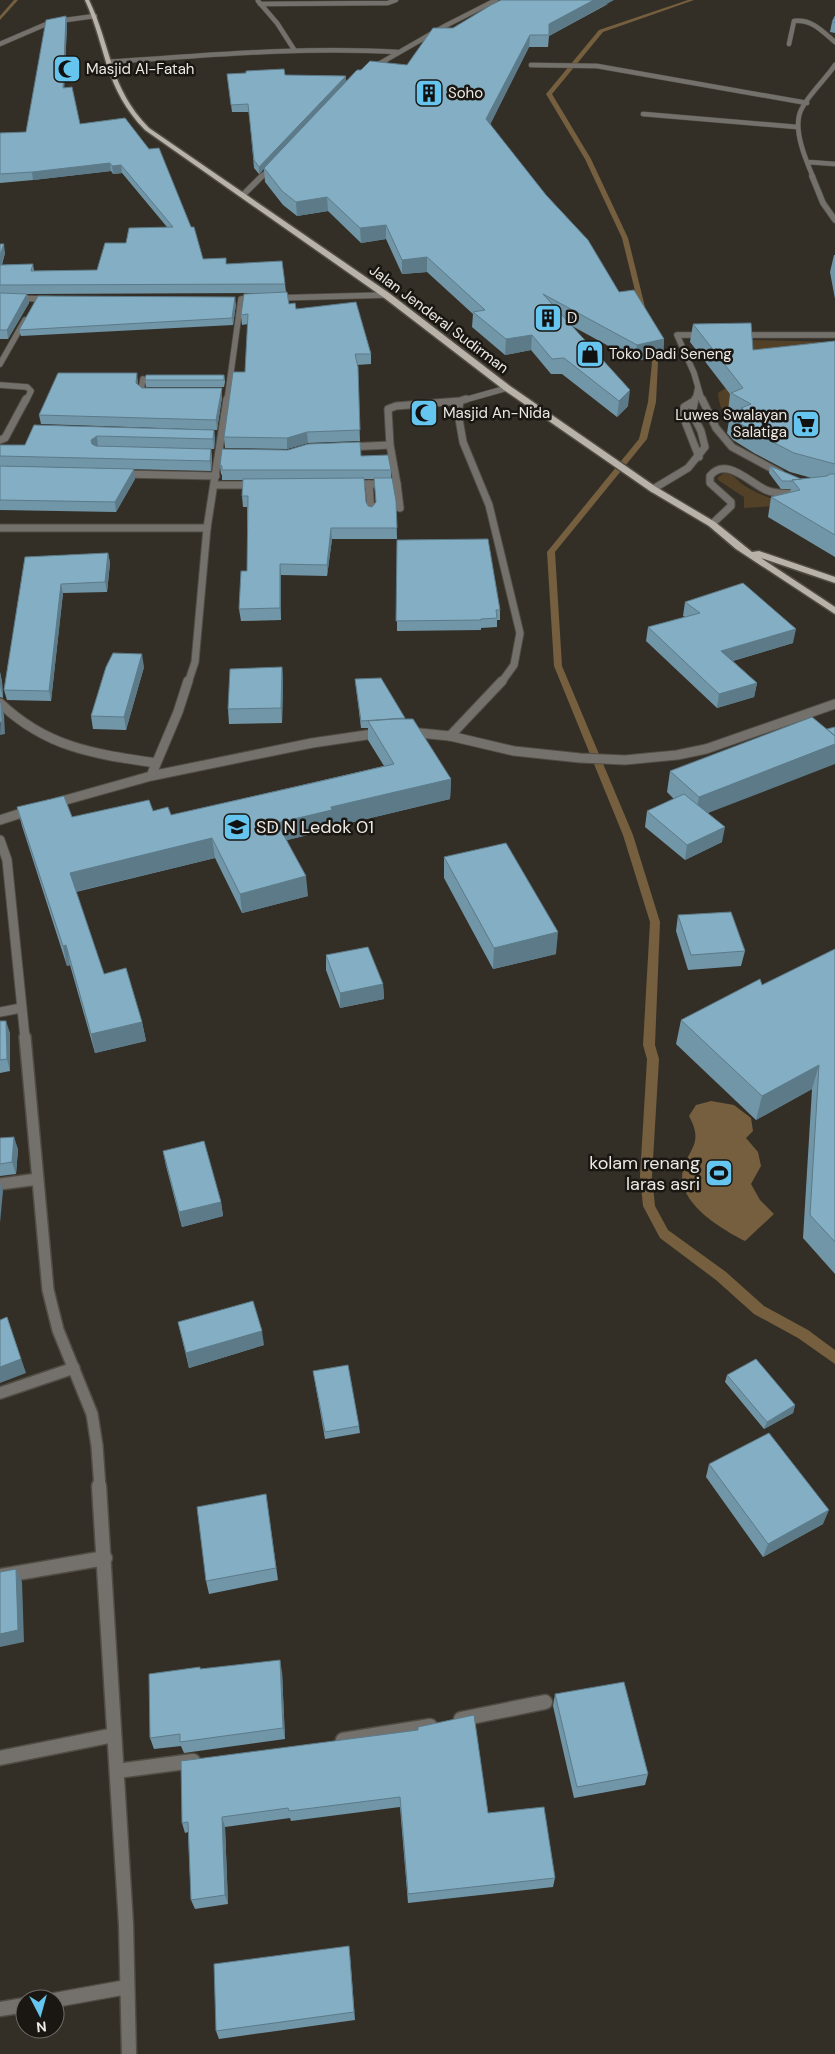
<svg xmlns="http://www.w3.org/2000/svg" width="835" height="2054" font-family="'DM Sans',sans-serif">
	<rect width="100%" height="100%" fill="#342f26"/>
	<path fill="#534127" d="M748 340 835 342 759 367Z
		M728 387 748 423C727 419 720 415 718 393Z
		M725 473C734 475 736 479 742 484 756 494 775 500 791 505L744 508V497L718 480V477Z"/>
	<path fill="#755f3f" d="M711 1101 734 1105 751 1118 753 1131 746 1138 758 1152 761 1166 751 1184 760 1200 774 1214 745 1241C723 1230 675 1202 683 1170 689 1147 704 1144 689 1116L696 1105Z"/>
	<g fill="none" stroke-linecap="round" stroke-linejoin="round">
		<path fill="#755f3f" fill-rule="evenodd" d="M14 0H18L0 20V16Z
			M688 0H694L603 32 552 94 591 159 628 238 646 311 643 313 640 311 622 238 585 159 546 94 599 30Z
			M651 342 654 344 658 362 656 402 647 439 555 552 562 666 633 835 660 922 655 1045 659 1059 652 1176 655 1206 668 1230 726 1272 764 1306 808 1330 835 1350V1364L798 1338 754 1314 716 1280 660 1238 643 1206 640 1176 647 1059 643 1045 650 922 623 835 554 666 547 552 639 439 648 402 652 362 648 344Z"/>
		<g stroke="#514d44" stroke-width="7">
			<path id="service-far2" d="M739 335H835
				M143 379 141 390 149 392
				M695 401 698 387
				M702 401 694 373 677 335H704"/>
		</g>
		<g stroke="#514d44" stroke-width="9">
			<path id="service-far1" d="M702 399 716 428 732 447 780 473
				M694 401 684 407 683 416 699 457
				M369 484 371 513
				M397 484 400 508
				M653 489 688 468 705 447 701 431 692 413 695 399
				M712 524 731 506V502L710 483V476C726 456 750 483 766 490 776 494 786 494 797 493"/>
		</g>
		<g stroke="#514d44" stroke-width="14">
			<path id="service" d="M0 1393 74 1368"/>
		</g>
		<g stroke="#514d44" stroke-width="5.5">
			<path id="minor-far5" d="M258 1 277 23 295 51
				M260 4 388 3 396 0
				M0 44 51 22 95 16
				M789 44 794 21C812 19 822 31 835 42
				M108 62C204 56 300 46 397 52
				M531 65 597 66 807 103
				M643 114 797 127
				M808 162 835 164
				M813 177C806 160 795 135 799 116 802 101 826 79 835 65"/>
		</g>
		<g stroke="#514d44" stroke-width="7">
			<path id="minor-far4" d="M812 176 823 203 835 220
				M0 298 50 299
				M0 364 25 320
				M0 385 27 387 31 391 26 401
				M461 401 507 388"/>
		</g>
		<g stroke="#514d44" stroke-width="9">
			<path id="minor-far3" d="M466 399 460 401 458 413 463 442 489 505 520 633 514 665 501 683
				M0 440 5 438 26 399
				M348 447 390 445
				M122 474 216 476
				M352 484H397L390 445 388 409 396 406 460 401
				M215 485H255
				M0 528H207"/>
		</g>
		<g stroke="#514d44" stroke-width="11">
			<path id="minor-far2" d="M0 703C47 748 95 754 156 763
				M450 736 502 681
				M0 840 7 860 25 1038
				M0 1012 21 1008"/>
		</g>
		<g stroke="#514d44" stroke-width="14">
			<path id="minor-far1" d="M25 1037 48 1290 58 1330 92 1414 97 1446 100 1488
				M0 1184 38 1179"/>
		</g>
		<g stroke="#514d44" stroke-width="17">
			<path id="minor" d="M99 1486 126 1924 129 2054
				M0 1576 105 1558
				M461 1719 545 1702
				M343 1740 430 1726
				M0 1758 114 1735
				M117 1771 193 1761
				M55 2000 127 1987
				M0 2009 25 2005"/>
		</g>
		<g stroke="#514d44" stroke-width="5.5">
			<path id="tertiary-far3" d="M370 69 445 26 496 0
				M261 177 273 166"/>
		</g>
		<g stroke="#514d44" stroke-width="7">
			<path id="tertiary-far2" d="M243 195 262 176
				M275 298 386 295
				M227 401 241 299 258 298"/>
		</g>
		<g stroke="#514d44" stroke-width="9">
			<path id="tertiary-far1" d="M188 683 195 662 207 528 227 399"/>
		</g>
		<g stroke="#514d44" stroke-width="11">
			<path id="tertiary" d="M409 732 450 736 514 751 580 758 625 760 677 755 706 749 835 704
				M151 776 178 712 188 681
				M55 803 151 776 312 743 380 733
				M0 820 31 810"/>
		</g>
		<g stroke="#514d44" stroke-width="3">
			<path id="primary" d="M85 0H89C112 48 109 87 149 128L389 293 510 386 656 487 715 522 752 552 759 551 835 577V583L761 558 835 607V614L736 549 709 526 650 491 504 390 383 297 145 130C104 88 107 49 85 0Z"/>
		</g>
		<use href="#service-far2" stroke="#74716d" stroke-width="5.5"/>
		<use href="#service-far1" stroke="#74716d" stroke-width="7"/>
		<use href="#service" stroke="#74716d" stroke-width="11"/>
		<use href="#minor-far5" stroke="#74716d" stroke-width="4.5"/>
		<use href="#minor-far4" stroke="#74716d" stroke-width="5.5"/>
		<use href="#minor-far3" stroke="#74716d" stroke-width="7"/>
		<use href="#minor-far2" stroke="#74716d" stroke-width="9"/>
		<use href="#minor-far1" stroke="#74716d" stroke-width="11"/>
		<use href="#minor" stroke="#74716d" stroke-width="14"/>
		<use href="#tertiary-far3" stroke="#74716d" stroke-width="4.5"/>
		<use href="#tertiary-far2" stroke="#74716d" stroke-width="5.5"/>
		<use href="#tertiary-far1" stroke="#74716d" stroke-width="7"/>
		<use href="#tertiary" stroke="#74716d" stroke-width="9"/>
		<use href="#primary" fill="#b8b2a9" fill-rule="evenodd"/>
	</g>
	<path fill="#7196a8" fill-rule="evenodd" d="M608 4 549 36 548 47H529L490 124 619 292 664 339 663 355 636 361 572 326 628 406 617 417 562 374H551L531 350 505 355 472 327 473 314 427 272 402 274 386 239 361 243 328 211 297 216 283 205 265 182 264 169 259 174 254 168 249 112H232L227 74 346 76V81L361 70 407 65 453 28Z
		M66 16 67 24 64 87 80 124 125 118 203 259 226 264 285 284 286 292 289 304 296 309 371 354V364L357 365 360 441 308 443 287 449 225 448 224 437 245 372 248 324 242 325 241 315 258 293 27 294 29 303 8 339H0V244L5 253 2 265 33 264 34 271 97 270 126 243 167 227 122 173 113 174 111 171 33 180 0 183V133L26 132Z
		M835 16V33L830 32 832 22Z
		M834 255H835V299L830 272Z
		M236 304 233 325 21 336 19 330Z
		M693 324 753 350 835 341V557L768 517 771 497 790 492 791 489H781L769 473 770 466 801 479 812 478 790 472 754 453 733 440 727 433 730 414 731 413 728 411 730 394 690 342Z
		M224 375 225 382 224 387H146L145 380Z
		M138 382 137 384 142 388 222 397 217 430 41 424 39 415Z
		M34 425 214 430 215 440 214 449 98 446H97L211 449 212 459 211 471 0 466V445H25Z
		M361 456 391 470V478L396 501 397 539H332L327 576 281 575V620L241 621 239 609 247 571V507H243L242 496 243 480H222V475L221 474 220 465ZM364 479H374L376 502 372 507 368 506 366 502Z
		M0 466 135 479 116 512 0 510Z
		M397 540 500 610V620H497V627L481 628V630L397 631Z
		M108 553 110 563 107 592 63 593 51 701 7 700 4 690 25 557Z
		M685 602 793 643 733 661 757 683 754 697 717 708 646 641 648 627 685 617 683 616Z
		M144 667 126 730 93 729 91 716Z
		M282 667 283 682 282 723 229 724 228 709Z
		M0 672 2 682 3 698 0 697Z
		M355 679 405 718V719L451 779 450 799 333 827V829L287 840 308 896 242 913 215 858 76 892 104 974 142 1022 146 1041 95 1053 70 965 67 966 22 826 17 807 72 817 153 811 171 815 384 766 368 740V728H361L356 687Z
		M827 729 708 813 722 842 685 860 645 827 647 811 674 799 667 792 670 771Z
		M444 857 556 954 493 969 444 878Z
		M678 915 745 951 741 966 688 970 676 931Z
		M835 949V1274L803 1238 812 1089 756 1120 676 1044 681 1020 762 985Z
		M326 955 383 984 384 999 340 1008 326 970Z
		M0 1021 10 1033V1071L0 1073Z
		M0 1138 18 1149 16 1174 0 1176Z
		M163 1151 221 1202 223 1216 182 1227 166 1166Z
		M178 1322 264 1345 189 1368Z
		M313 1371 359 1426 360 1433 325 1439Z
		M727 1375 795 1405 793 1413 764 1429 725 1382Z
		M709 1464 823 1524 763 1557 706 1477Z
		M266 1494 278 1580 209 1594 206 1581Z
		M200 1669 282 1672 285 1739 184 1753 181 1746 154 1749 150 1738Z
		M555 1694 648 1774 645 1785 574 1798 553 1706Z
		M418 1730 488 1813 555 1878 553 1887 408 1903 400 1807 291 1821 290 1818 225 1827 228 1904 195 1909 191 1900 188 1832 185 1833 182 1823Z
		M350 1955 355 2020 219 2039 216 2031Z"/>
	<path fill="#5c7a88" d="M594 0H614L549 36V24Z
		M66 16 67 24 64 95 63 88Z
		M530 35 529 47 486 133V119Z
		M346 76V83L259 174V167Z
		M110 163 111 171 33 180 32 172Z
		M121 165 122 173 113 174 112 166Z
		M327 197 328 211 297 216 296 202Z
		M386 225V239L361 243 360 228Z
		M4 244 5 253 0 270V255Z
		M427 257V272L402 274V260Z
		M27 294 29 303 8 339 7 330Z
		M235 297 236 304 233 325 232 318Z
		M532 335 531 350 505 355 506 339Z
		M664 339 663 355 636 361 637 345Z
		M137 373 138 382 137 392 136 383Z
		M222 388V397L217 430 216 420Z
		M630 390 628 406 617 417 619 401Z
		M214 430 215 440 214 449 213 439Z
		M307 432 308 443 287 449V438Z
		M97 436 98 446 93 450 91 440Z
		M211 449 212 459 211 471 210 461Z
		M134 469 135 479 116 512 115 502Z
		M331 528 332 539 327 576V565Z
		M108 553 110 563 107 592 105 582Z
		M280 564 281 575V620L280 608Z
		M61 584 63 593 51 701 49 691Z
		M796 629 793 643 719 665 721 651Z
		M142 654 144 667 126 730 124 717Z
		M282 667 283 682 282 723 281 708Z
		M0 672 2 682 3 698 0 686Z
		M757 683 754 697 717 708 719 694Z
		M1 703 4 715 5 734 0 735Z
		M835 744V764L695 818 699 797Z
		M451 779 450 799 333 827V829L279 842 277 823 331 807Z
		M725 827 722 842 685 860 687 845Z
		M212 838 215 858 74 892 70 873Z
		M306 876 308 896 242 913 240 894Z
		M558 932 556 954 493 969 494 948Z
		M66 945 70 965 67 966 63 946Z
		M383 984 384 999 340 1008V993Z
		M6 1021 10 1033V1071L7 1059Z
		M142 1022 146 1041 95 1053 91 1034Z
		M819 1065 812 1089 756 1120 762 1096Z
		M14 1137 18 1149 16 1174 12 1162Z
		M0 1182 3 1191 0 1223Z
		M221 1202 223 1216 182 1227 179 1212Z
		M7 1317 26 1373 0 1383V1367Z
		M262 1331 264 1345 189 1368 186 1353Z
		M795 1405 793 1413 764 1429 767 1422Z
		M829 1510 823 1524 763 1557 768 1544Z
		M16 1569 22 1582 24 1642 0 1647V1634Z
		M280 1660 282 1672 285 1739 283 1728Z
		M222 1817 225 1827 228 1904 225 1895Z"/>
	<path fill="#83aec3" stroke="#5c7a88" d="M501 0H594L549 24V35H530L486 119 546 195 588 240 619 292 634 290 664 339 637 345 543 294 630 390 619 401 564 358 552 359 532 335 506 339 473 312 485 310 427 257 402 260 386 225 360 228 327 197 296 202 282 191 264 168 357 70H361L370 61 407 65 433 28H453L491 5Z
		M66 16 63 88 72 87 80 124 125 118 149 149 159 148 191 227H194L203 259 226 258V264L282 261 285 284 0 285V265L33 264 31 271 97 270 105 243H126L129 228 173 227 121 165 112 166 110 163 32 172 0 174V133L26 132 46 20Z
		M835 16V22H832Z
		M284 69 285 75 346 76 259 167 254 160 248 104 231 105 227 74 246 73V71Z
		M0 244H4L0 255Z
		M287 292 289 304 295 303 296 309 356 302 371 354H355L358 367 360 430 307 432 287 438 224 437 233 372H245L248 314 241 315 244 294Z
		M0 293 27 294 7 330H0Z
		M38 296 235 297 232 318 19 330Z
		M751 323 753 350 835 341V464L794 453 757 434 736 421 730 414 743 409 741 408 751 404 731 393 743 388 693 324Z
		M58 373H137L136 383 142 388H222L216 420 39 415Z
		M146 375H224V380H145Z
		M34 425 214 430 213 439 97 436 91 440 92 444 96 446 211 449 210 461 0 456V445H25Z
		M360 442 361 456 388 455 391 470H222V466L220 465 222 449 288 450 308 444Z
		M0 466 134 469 115 502 0 500Z
		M770 466 801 479 792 480V481H782Z
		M830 474H835V535L771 497 800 490 792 480 827 476Z
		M364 478 366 502 368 506 372 507 376 502 374 478H392L396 501 397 528H331L327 565 280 564V608L239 609 241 571H247L248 496H242L243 479Z
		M488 539 500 610H496L497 618 481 619V620L396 621 397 540Z
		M108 553 105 582 61 584 49 691 4 690 25 557Z
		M743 583 796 629 721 651 757 683 719 694 648 627 700 613 685 602Z
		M113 653 142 654 124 717 91 716 106 667Z
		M282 667 281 708 228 709 230 669Z
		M381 678 405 718 361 721 355 679Z
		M0 702 1 703 2 722H0Z
		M812 717 835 736V744L699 797 670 771Z
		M394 719H413L451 779 331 807 332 810 277 823 306 876 240 894 212 838 70 873 104 974 126 968 142 1022 91 1034 66 945 63 946 17 807 64 796 72 817 149 800 153 811 168 807 171 815 317 782 394 764 368 721Z
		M835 727V736L827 729Z
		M684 794 725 827 687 845 647 811Z
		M506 843 558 932 494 948 444 857Z
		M731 912 745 951 691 955 678 915Z
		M368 947 383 984 340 993 326 955Z
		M835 949V1242L810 1215 819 1065 762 1096 681 1020 760 979 762 985Z
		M0 1021H6L7 1059 0 1060Z
		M14 1137 12 1162 0 1164V1138Z
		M204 1141 221 1202 179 1212 163 1151Z
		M253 1301 262 1331 186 1353 178 1322Z
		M7 1317 21 1359 0 1367V1320Z
		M756 1359 795 1405 767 1422 727 1375Z
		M348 1365 359 1426 325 1432 313 1371Z
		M769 1433 829 1510 768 1544 709 1464Z
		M266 1494 276 1568 206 1581 197 1507Z
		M16 1569 18 1630 0 1634V1572Z
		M280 1660 283 1728 180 1742V1734L150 1738 149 1674 200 1667V1669Z
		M624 1682 648 1774 577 1787 555 1694Z
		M474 1715 488 1813 544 1807 555 1878 408 1894 400 1797 289 1811 288 1808 222 1817 225 1895 191 1900 188 1822 182 1823 181 1761 418 1730V1727Z
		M349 1946 354 2012 216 2031 214 1964Z"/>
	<defs>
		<g id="mosque-square" transform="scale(1.4375)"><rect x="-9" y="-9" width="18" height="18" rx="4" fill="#65c5ee" stroke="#1a1713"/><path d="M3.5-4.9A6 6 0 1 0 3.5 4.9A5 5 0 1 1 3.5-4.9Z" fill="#111"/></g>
		<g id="building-square" transform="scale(1.4375)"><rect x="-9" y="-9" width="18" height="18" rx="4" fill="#65c5ee" stroke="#1a1713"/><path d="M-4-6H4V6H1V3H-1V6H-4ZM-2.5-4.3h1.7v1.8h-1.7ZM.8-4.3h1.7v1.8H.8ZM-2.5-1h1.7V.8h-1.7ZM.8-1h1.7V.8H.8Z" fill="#111"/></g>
		<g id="shop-square" transform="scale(1.4375)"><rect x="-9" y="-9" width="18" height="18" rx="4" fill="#65c5ee" stroke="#1a1713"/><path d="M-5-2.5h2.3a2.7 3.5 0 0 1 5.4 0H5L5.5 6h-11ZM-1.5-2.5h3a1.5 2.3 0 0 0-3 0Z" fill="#111"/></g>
		<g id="supermarket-square" transform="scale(1.4375)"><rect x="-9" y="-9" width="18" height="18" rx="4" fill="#65c5ee" stroke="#1a1713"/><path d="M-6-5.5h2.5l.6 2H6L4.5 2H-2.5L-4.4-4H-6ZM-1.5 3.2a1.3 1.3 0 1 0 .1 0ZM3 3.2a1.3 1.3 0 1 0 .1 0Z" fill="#111"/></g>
		<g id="school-square" transform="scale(1.4375)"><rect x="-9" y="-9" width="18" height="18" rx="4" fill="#65c5ee" stroke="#1a1713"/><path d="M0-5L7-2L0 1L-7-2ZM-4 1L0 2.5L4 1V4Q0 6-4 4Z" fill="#111"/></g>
		<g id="stadium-square" transform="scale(1.4375)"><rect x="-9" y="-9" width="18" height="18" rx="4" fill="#65c5ee" stroke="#1a1713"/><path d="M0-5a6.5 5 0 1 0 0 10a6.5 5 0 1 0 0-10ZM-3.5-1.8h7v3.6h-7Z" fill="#111"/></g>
	</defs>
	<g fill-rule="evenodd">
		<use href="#mosque-square" x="67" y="69"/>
		<use href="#building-square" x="429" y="93"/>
		<use href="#building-square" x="548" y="318"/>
		<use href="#shop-square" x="590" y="354"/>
		<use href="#mosque-square" x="424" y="413"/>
		<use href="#supermarket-square" x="806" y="424"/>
		<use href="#school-square" x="237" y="827"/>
		<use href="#stadium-square" x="719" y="1173"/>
	</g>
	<g text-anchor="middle" stroke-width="5" stroke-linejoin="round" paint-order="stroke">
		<g font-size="15" fill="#ece8e3" stroke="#1a1713" text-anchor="start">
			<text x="86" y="74">Masjid Al-Fatah</text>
			<text x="448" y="98">Soho</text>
			<text x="567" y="323">D</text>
			<text x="609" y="359">Toko Dadi Seneng</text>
			<text x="443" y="418">Masjid An-Nida</text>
			<text x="787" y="420" text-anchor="end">Luwes Swalayan<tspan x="787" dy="17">Salatiga</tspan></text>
		</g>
		<g font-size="15" fill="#ece8e3" stroke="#1a1713">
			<text transform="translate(439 319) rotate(37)" y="5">Jalan Jenderal Sudirman</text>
		</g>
		<g font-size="18" fill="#ece8e3" stroke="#1a1713" text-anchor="start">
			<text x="256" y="833">SD N Ledok 01</text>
			<text x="700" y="1169" text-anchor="end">kolam renang<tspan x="700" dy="21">laras asri</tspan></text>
		</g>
	</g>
	<g transform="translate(40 2014) rotate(174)"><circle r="24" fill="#1a1713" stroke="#6e6b66"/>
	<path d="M0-4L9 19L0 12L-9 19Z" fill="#65c5ee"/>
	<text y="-8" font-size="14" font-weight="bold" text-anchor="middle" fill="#ece8e3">N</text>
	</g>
</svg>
